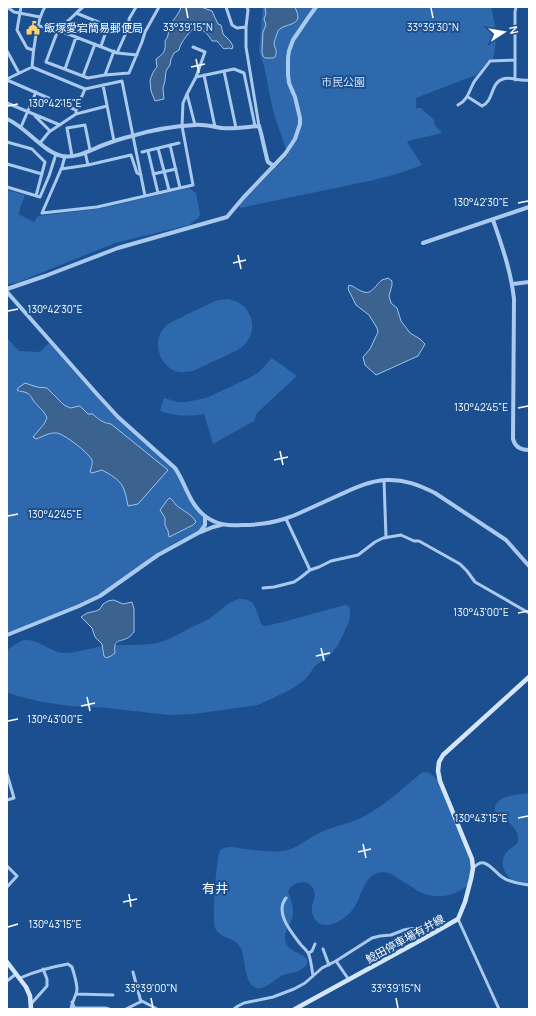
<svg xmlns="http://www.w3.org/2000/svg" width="536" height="1016" font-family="Manrope,'Noto Sans JP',sans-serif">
	<rect width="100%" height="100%" fill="#1b4f8f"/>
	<path fill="#2e69ad" d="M263 7H491C496 28 498 38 493 59L489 60 476 75 416 98V108H421L434 120 435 125 442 133 412 140 407 142 422 165 400 173 374 180 240 208 239 205 288 155 273 111 264 66 259 51Z
		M189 188 196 193 200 214 198 218 189 225 115 243 16 283 7 284V190L25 195 18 214 34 222 38 216 97 209Z
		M228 299C255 304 261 335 238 350L193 371C187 372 181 373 175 371 158 364 152 340 165 327 170 322 178 319 184 316 194 311 205 306 215 301L219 300Z
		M7 338 19 351 40 352 49 343 96 396 117 419 172 467 179 476 191 503 203 516 204 519 203 525 199 531 176 542 158 553 99 594 81 603 7 633Z
		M272 358 297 376 257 413 254 421 213 444 204 414C188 417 174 416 160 411L164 398 178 402H186L206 398 249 378 259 372Z
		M239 599C258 598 255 612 262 625L266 626 283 622 345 605 348 606 350 609V615L349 622 338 645 331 654 315 666 308 676 302 682 290 690 258 705 194 714 169 715 107 708 70 706 42 702 18 696 7 692V650C12 647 19 641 25 640 39 639 50 652 63 653 75 654 92 647 105 646 120 644 135 646 150 644 164 643 178 634 190 628 196 625 203 622 209 619 219 612 227 602 239 599Z
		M424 772C433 772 442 784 446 792 454 804 476 868 473 881 459 895 438 901 420 892 414 889 408 884 402 881 396 877 389 872 382 872 364 874 363 893 355 906 350 915 337 925 326 925 316 925 311 916 312 906 313 901 316 897 314 891 310 878 294 881 288 891 291 900 295 909 292 919 291 922 289 924 288 927 279 946 291 949 305 957 308 960 308 962 306 965 300 974 289 972 281 976 272 981 263 993 253 986 246 982 244 959 242 951 241 948 239 945 237 943 231 938 218 936 215 928 212 919 216 859 220 851 222 848 227 847 231 847 247 849 268 853 283 851 297 849 308 838 321 832 334 826 348 824 361 818 383 807 402 789 420 774Z
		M529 793V887C513 885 495 869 506 853 510 847 520 845 518 837 517 826 503 819 495 812 492 795 518 795 529 793Z"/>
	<path fill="#3c6290" stroke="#9cc4f0" d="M181 7H201L212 11 218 24 221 25 223 34 230 41 233 46 232 49 229 48 224 49 217 41H212C207 33 203 28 193 29 187 35 181 42 179 50L174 53 171 59 170 65 166 71 165 81 163 88 164 99 155 101 151 91 150 80C152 75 153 71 157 67L156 59C164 54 166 50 165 41 169 36 168 33 169 28 172 20 179 15 181 7Z
		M265 7H295C296 10 298 14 298 17 298 26 282 24 278 31 277 34 274 41 274 44 275 50 278 50 275 57L273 58H265L263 56 262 52 263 32 266 25 264 19 266 14Z
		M388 278 392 281V285L389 296 391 303 397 308 401 321 410 333 420 339 425 344 418 356 376 375 365 365 363 357 370 349 378 332 377 328 369 315 356 305 349 291 348 288 349 285C355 286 358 291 364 292 372 295 376 284 382 280 384 279 386 279 388 278Z
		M25 383 37 387 47 388 64 405 70 408 80 406 88 414H93C98 419 103 423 111 424L168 470 138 504 128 506C124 484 122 481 102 470L92 473 90 472C91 468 93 463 92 460 89 453 64 434 57 433 50 432 42 437 36 439L33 437 44 424 47 418C44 410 38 407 33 400 31 396 30 395 27 393 23 391 20 392 17 390L18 388Z
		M170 498C172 500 174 502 176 505 183 511 192 514 196 522L193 525 169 537 168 531 165 525V518L160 510 168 499Z
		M114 600 123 604 132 602 134 609V632C132 634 131 636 129 637 121 643 113 637 115 653L111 656 106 658 104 656 102 644 95 637 92 628 81 617 87 613 96 611 100 609 103 604 108 601Z"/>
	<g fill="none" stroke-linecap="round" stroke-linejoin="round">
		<path stroke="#a9c9ee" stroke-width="3" d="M7 7 14 12 40 17
			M21 7 17 30 27 48 33 50
			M226 7 232 25 237 28 246 27
			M247 7 248 10 246 27V47L259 126
			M76 13 108 26 101 46
			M39 26C64 32 66 21 83 7
			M129 26 145 32
			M57 27 58 30 63 32 117 53 129 26V19L136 7
			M58 30 46 62 88 78 105 75 114 51
			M193 47 205 52 196 77
			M7 51 19 73
			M117 53 137 55
			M32 67C33 51 37 19 45 7
			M65 69 76 37
			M224 71 236 128
			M105 75 129 73 142 42 145 32 159 7
			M204 75 215 127
			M83 76 95 44
			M7 79 32 67 85 89 122 81 145 196
			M7 80 76 110
			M515 80V12L516 7
			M103 85 114 141
			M468 97 482 106C494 101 490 83 503 79 510 76 520 82 529 80
			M7 103 60 125
			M458 105C468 100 469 91 474 82 479 75 485 68 490 61L515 60
			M76 114 107 106
			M35 116 50 131
			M195 125 187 94 196 77 234 69 244 73 255 126
			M21 127 36 92
			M7 142 32 149 45 162 36 196
			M40 143 49 132 76 114V110L85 89
			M170 145 180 188
			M158 148 169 190
			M148 151 158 193
			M85 152 88 165
			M142 152 179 143
			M65 156 62 167 42 213 97 207 193 185 182 126 183 103 187 94
			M72 156 67 128 85 125 90 150
			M7 164 42 174
			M61 169 88 165 131 155 137 173 141 175
			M153 174 176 169
			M7 187 40 197 49 176 56 154
			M384 480 386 538
			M286 519 310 570
			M263 588 274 587 294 582 300 578 310 570 319 567 331 561 358 555 375 542 383 538 401 535 414 541H419L460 564 467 571 475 582 529 613
			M7 774 14 798 7 800
			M7 866 17 876 7 887
			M473 868C476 865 480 862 484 863 491 865 496 873 502 877 509 882 520 884 529 885
			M286 898C274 913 292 933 301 945 304 948 308 951 309 955 311 961 312 969 313 976
			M458 919 499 1009
			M323 949 329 965
			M309 953 312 951 315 944
			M336 961 349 980
			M133 972 141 1002
			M20 978C36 971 51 967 68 964L72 967C74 974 77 982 77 990 76 996 72 1002 71 1009
			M7 981 16 974
			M76 994 113 995
			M72 1002 74 1007 76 1008H105L109 1009
			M31 1004 47 986V979L43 969
			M126 1009 142 1001 157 1009
			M234 1009 238 1006 244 1003 273 997 294 989 305 983 322 968 336 961 372 938 380 936 391 935 404 930 409 929 446 925"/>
		<path stroke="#a9c9ee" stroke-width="4" d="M7 119C26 127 43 152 62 156 77 159 92 149 106 144 114 141 123 138 132 136 152 130 174 126 195 125 205 124 213 127 222 128 235 129 246 127 259 126L261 133 267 159 268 162 274 166
			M493 220C502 246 511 271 514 299L513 439C515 447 521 450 529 450
			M423 243 529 207
			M513 284 529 282
			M7 289 45 276 118 248 227 217 243 198 285 154 295 139 300 124V118L295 97 289 83 288 75V58L289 51 293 40 308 18 316 7
			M7 292 96 393 118 417 175 468C186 484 189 504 205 516 217 525 228 526 242 525 257 525 271 523 284 519 291 517 298 514 304 511 315 506 326 501 337 496 353 489 368 481 386 480 404 479 419 485 435 493L506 540 529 566
			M201 532 213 527 221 525
			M7 635 79 606 100 596 158 555 200 532 205 525V516"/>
		<path stroke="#d6e6fa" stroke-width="4.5" d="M7 962 26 987 30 996 31 1009
			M295 1009 430 935 458 919 465 902 471 879 473 868 472 859 440 781 438 771 439 762 443 755 529 677"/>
	</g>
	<path fill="none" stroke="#fff" stroke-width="1.5" d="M186 8 188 18M431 8 433 18M196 59 199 73M191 67 205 64M8 106 18 104M518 203 528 201M238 255 241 269M233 263 246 260M8 311 18 309M518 408 528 406M280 451 283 465M274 460 288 457M8 516 18 514M518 613 528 611M321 648 324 661M316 656 330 653M87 697 90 711M81 706 95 703M8 721 18 719M518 818 528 816M363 844 366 858M358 852 371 849M129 894 131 907M123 902 137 899M8 927 18 924M151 998 153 1008M396 998 398 1008"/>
	<defs>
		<g id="civic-bare" transform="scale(1.08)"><path d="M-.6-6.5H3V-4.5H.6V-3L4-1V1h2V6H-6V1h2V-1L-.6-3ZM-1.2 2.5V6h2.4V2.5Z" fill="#ffd166" stroke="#1b4f8f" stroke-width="2.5" paint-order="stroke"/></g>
	</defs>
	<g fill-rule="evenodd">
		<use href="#civic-bare" x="33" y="28"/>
	</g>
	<g text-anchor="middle" stroke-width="4" stroke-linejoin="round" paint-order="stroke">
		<g font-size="11" fill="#fff" stroke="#1b4f8f" text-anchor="start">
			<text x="44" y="32">飯塚愛宕簡易郵便局</text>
		</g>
		<g font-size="11" fill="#cfe3fa" stroke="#1b4f8f">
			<text x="343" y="86">市民公園</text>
		</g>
		<g font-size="11" fill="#fff" stroke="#1b4f8f">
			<text transform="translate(405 939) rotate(-29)" y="4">鯰田停車場有井線</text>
		</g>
		<g font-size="13" fill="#fff" stroke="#1b4f8f">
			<text x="215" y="893">有井</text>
		</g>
	</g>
	<g font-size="10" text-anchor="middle" fill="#fff" stroke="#1b4f8f" stroke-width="4" stroke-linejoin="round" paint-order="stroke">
		<text x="188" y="31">33°39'15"N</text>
		<text x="433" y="31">33°39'30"N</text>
		<text x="55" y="107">130°42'15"E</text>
		<text x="481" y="206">130°42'30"E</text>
		<text x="55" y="313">130°42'30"E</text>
		<text x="481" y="411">130°42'45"E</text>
		<text x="55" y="518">130°42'45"E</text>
		<text x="481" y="616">130°43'00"E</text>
		<text x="55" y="723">130°43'00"E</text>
		<text x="481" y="822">130°43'15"E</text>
		<text x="55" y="928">130°43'15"E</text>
		<text x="151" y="992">33°39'00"N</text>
		<text x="396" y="992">33°39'15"N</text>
	</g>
	<rect width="536" height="1016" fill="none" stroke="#ffffff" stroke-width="16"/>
	<g transform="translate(504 32) rotate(78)" stroke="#1b4f8f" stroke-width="3" paint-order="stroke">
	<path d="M0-3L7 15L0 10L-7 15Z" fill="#ffffff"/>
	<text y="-6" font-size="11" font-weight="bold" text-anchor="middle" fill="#ffffff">N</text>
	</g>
</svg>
